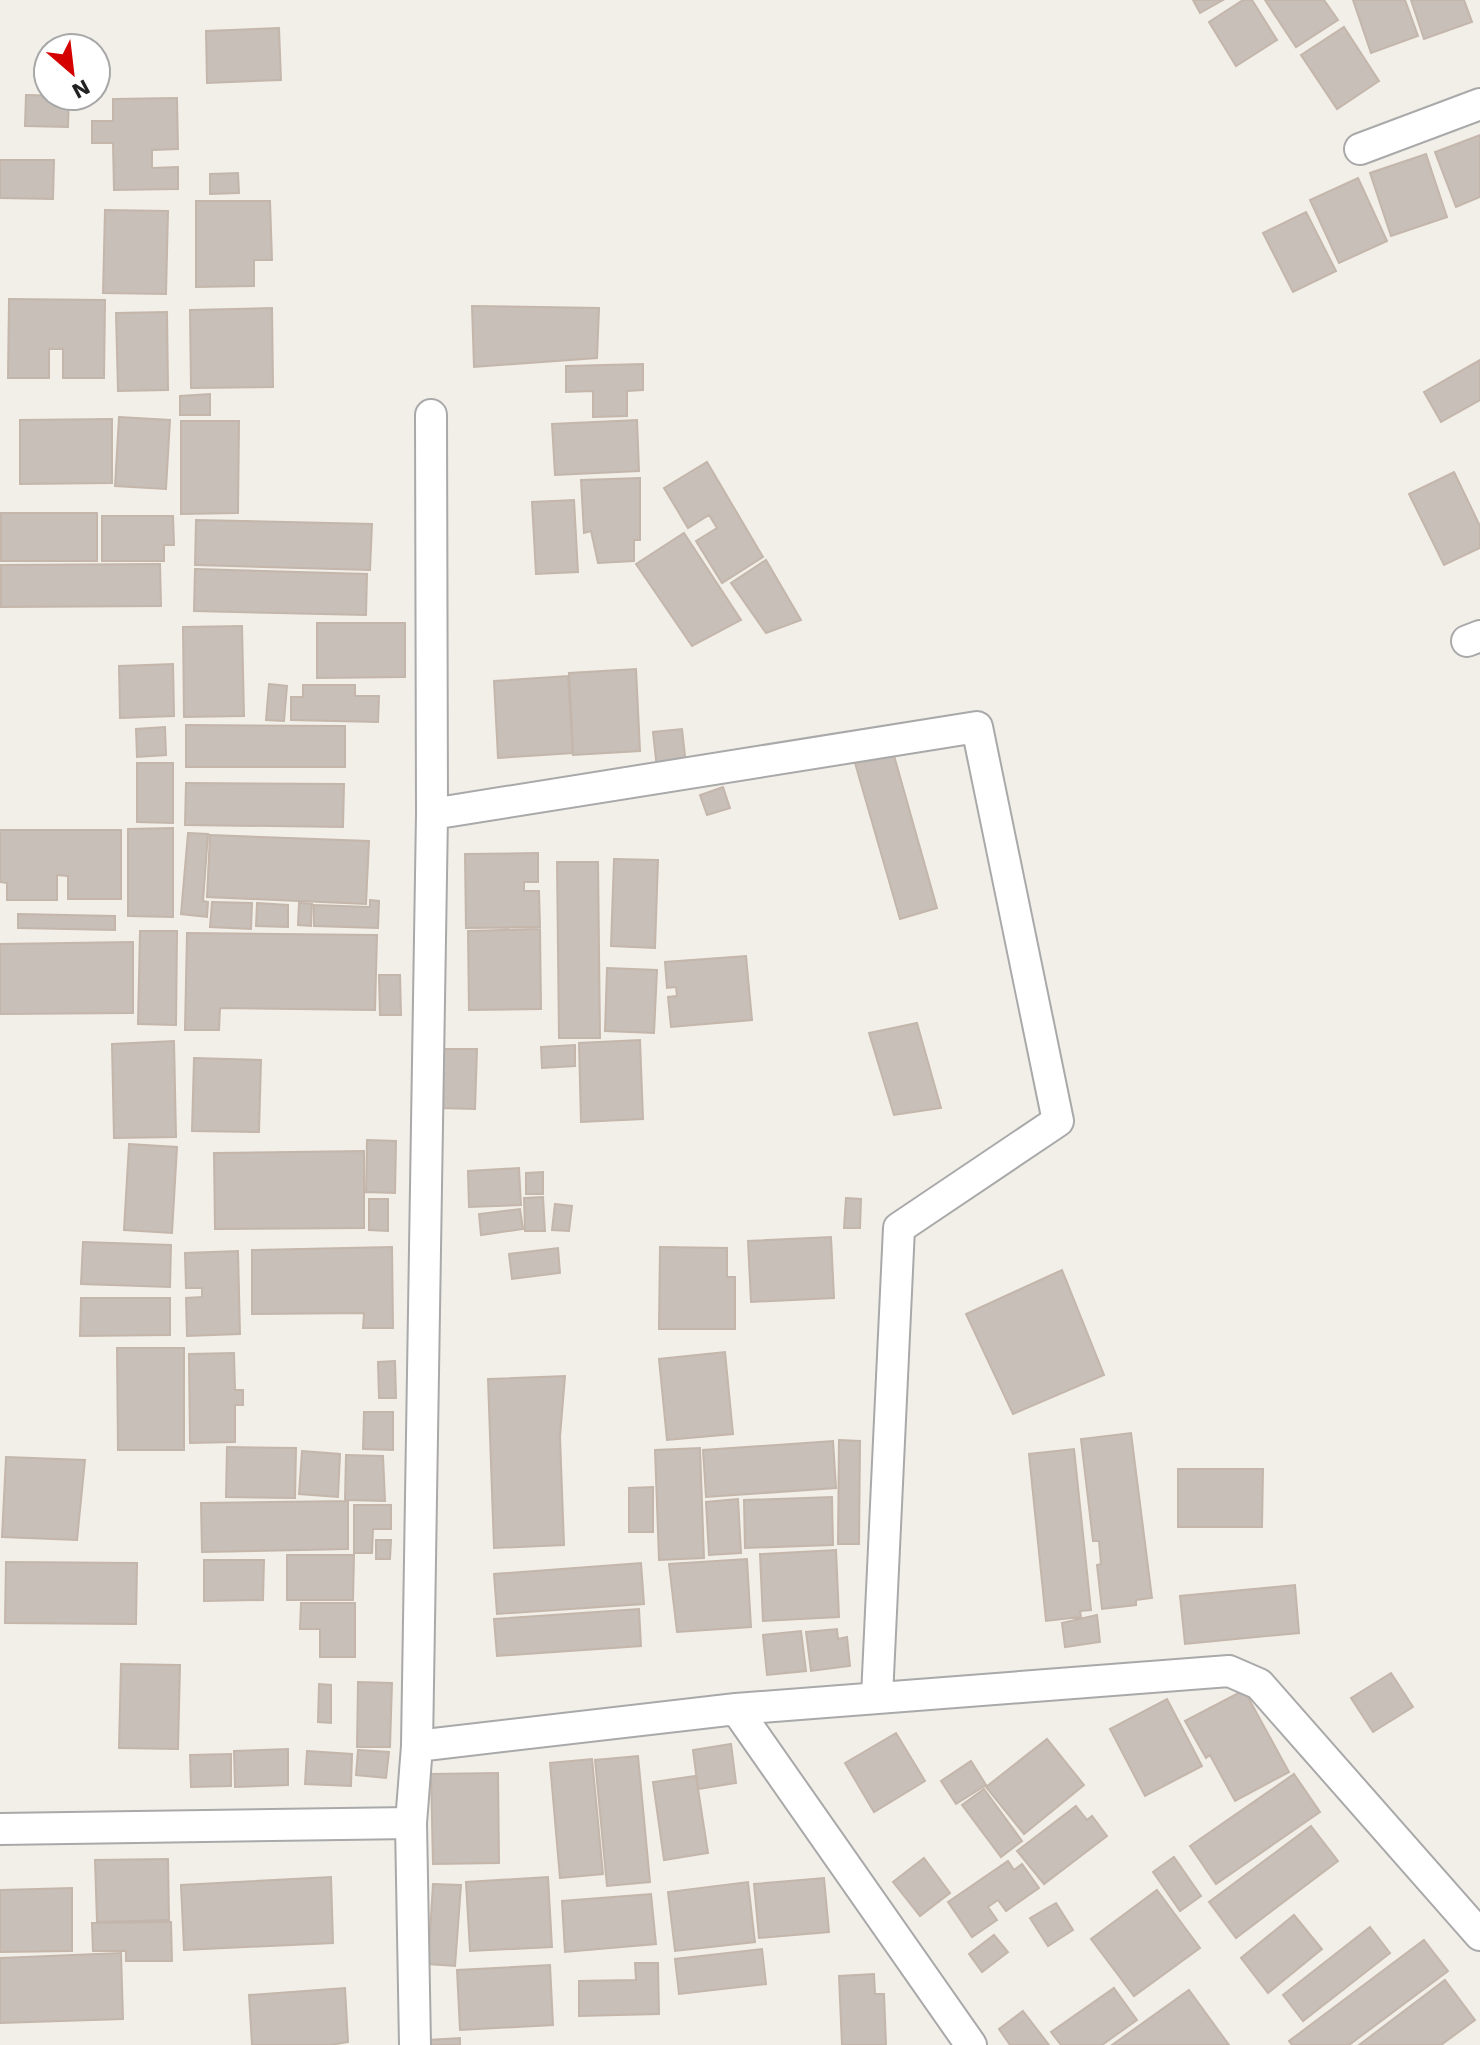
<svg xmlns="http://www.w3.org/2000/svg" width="1480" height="2045" font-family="'Work Sans',sans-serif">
	<rect width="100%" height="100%" fill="#f2efe9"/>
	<path fill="#c7bfb8" stroke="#c4b6ab" stroke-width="2" d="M1193 0H1223L1200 13Z
		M1243 0H1252L1277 40 1236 66 1209 22Z
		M1265 0H1324L1338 20 1296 47Z
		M1353 0H1405L1418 36 1371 53Z
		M1411 0H1464L1472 22 1424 39Z
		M1344 27 1379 81 1337 109 1301 55Z
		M279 28 281 80 207 83 206 31Z
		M26 95 69 96 68 127 25 126Z
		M177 98 178 149 152 150V168L178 167V189L114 190 113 143H92V121H113V99Z
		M1480 135V197L1456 207 1435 152Z
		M1426 154 1447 217 1391 236 1370 173Z
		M0 160H54L53 199 0 198Z
		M238 173 239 193 210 194V174Z
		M1358 178 1387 241 1339 263 1310 200Z
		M196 201H270L272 260H254V286L196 287Z
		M105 210 168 211 166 294 103 293Z
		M1306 212 1336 271 1293 292 1263 233Z
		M9 299 105 300 104 378H63V349H49V378H8Z
		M472 306 599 308 597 358 474 367Z
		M272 308 273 387 191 388 190 310Z
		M167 312 168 390 118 391 116 313Z
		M1480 360V400L1441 422 1424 392Z
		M643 364V390L627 391V416L593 417V391L566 392V366Z
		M210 394V415H180V396Z
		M119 417 170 420 166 489 115 486Z
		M112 419V483L20 484V420Z
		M637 420 639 471 555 475 552 424Z
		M181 421H239L238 513 181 514Z
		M707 462 763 557 722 583 696 541 717 528 709 515 688 528 664 488Z
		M1454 472 1480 526V548L1444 565 1409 494Z
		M640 478V540H634V561L598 563 591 531 584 533 581 480Z
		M574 500 578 572 536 574 532 502Z
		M1 513H97V561H1Z
		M102 516H173L174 545H164V561H102Z
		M196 520 372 524 370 570 195 565Z
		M684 533 741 620 692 646 636 564Z
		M766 560 801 620 766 633 731 583Z
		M160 564 161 606 1 607V565Z
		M195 569 367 574 366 615 194 611Z
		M317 623H405V677L317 678Z
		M242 626 244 716 184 717 183 627Z
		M173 664 174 716 120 718 119 666Z
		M636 669 640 751 573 755 569 673Z
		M568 676 573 753 498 758 494 681Z
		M269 684 287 686 284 721 266 720Z
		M303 685H355V696H379L378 722 291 720V697H303Z
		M186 725 345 726V767H186Z
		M165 727 166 755 137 757 136 729Z
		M682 729 686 765 657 769 653 732Z
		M893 752 937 908 900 919 855 763Z
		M137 763H173V823L137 822Z
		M186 783 344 784 343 827 185 825Z
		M723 787 730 808 707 815 700 795Z
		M173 828V917L128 916V829Z
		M0 830H121V899H68V876L57 875V900H7V883L0 882Z
		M188 833 208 834 203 901 208 902 207 917 181 914Z
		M210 835 369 841 366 904 207 897Z
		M538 853V882H524V891H539L540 927 466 928 465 854Z
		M614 859 658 860 655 948 611 946Z
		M557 862H598L600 1038H559Z
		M370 900 379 901 378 928 314 926V905L370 907Z
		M212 902 252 903 251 929 210 927Z
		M257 903 288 905V927L256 926Z
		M299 903 312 904 311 926 298 925Z
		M18 914 115 916V930L18 928Z
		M540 929 541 1009 469 1010 468 931Z
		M140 931H177L176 1025 138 1024Z
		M187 933 377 935 375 1010 220 1008 219 1030H185Z
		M133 942V1013L0 1014V944Z
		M746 956 752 1020 671 1027 668 997 677 996 676 987 667 988 665 962Z
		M607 968 657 970 654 1033 605 1031Z
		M379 975H400L401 1015H380Z
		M917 1023 941 1108 894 1115 869 1033Z
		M640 1040 643 1119 581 1122 579 1043Z
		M174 1041 176 1137 114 1138 112 1044Z
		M575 1045V1066L542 1068 541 1047Z
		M440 1049H477L475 1109 439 1108Z
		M194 1058 261 1060 259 1132 192 1131Z
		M367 1140 396 1141 395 1193 366 1192Z
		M129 1144 177 1147 172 1233 124 1230Z
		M364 1151V1228L215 1229 214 1153Z
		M519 1168 521 1205 469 1207 468 1171Z
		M543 1172V1194H526V1173Z
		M543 1197 545 1231H525L524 1198Z
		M846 1198 861 1199 860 1228H844Z
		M369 1199H388V1231L369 1230Z
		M555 1204 572 1206 569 1231 552 1230Z
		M520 1209 523 1229 481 1235 479 1214Z
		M831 1237 834 1298 751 1302 748 1241Z
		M83 1242 171 1245 170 1287 81 1284Z
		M392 1247 393 1328H363L364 1313 252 1314V1250Z
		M660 1247 727 1248V1277H735V1329H659Z
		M558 1248 560 1273 512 1279 509 1254Z
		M238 1251 240 1334 187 1336 186 1298 202 1297V1288H186L185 1253Z
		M1062 1270 1104 1375 1013 1414 966 1314Z
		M81 1298H170V1335L80 1336Z
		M117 1348H184V1450H118Z
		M725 1352 733 1434 667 1440 659 1359Z
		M234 1353 235 1390H243V1405H235V1442L190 1443 189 1354Z
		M395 1361 396 1398H379L378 1362Z
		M565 1376 560 1437 564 1545 494 1548 488 1379Z
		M364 1412H393V1450L363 1449Z
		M1131 1433 1152 1598 1136 1600V1605L1102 1609 1097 1565 1101 1564 1099 1541H1093L1081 1439Z
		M839 1440 860 1441 859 1544H838Z
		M833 1441 836 1488 706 1497 703 1450Z
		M227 1447 296 1448 295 1498 226 1497Z
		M700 1448 704 1558 659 1560 655 1450Z
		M1074 1449 1091 1610 1080 1611 1081 1617 1046 1621 1029 1454Z
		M302 1451 340 1454 338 1497 299 1494Z
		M346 1455 383 1456 385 1501 345 1500Z
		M6 1457 85 1460 77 1540 2 1537Z
		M1178 1469H1263L1262 1527H1178Z
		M653 1487V1532H629V1488Z
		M832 1497 833 1545 745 1548 744 1500Z
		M738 1499 741 1553 709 1555 706 1502Z
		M348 1501V1549L202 1552 201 1503Z
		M354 1505H391V1529H373L372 1553H354Z
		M376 1540H391L390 1559H376Z
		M836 1550 839 1617 763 1621 760 1554Z
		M287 1555H354L353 1600H287Z
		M747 1559 751 1627 677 1632 669 1564Z
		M204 1560H264L263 1600 204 1601Z
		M6 1562 137 1563 136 1624 5 1623Z
		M641 1563 644 1604 497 1614 494 1574Z
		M1295 1585 1299 1633 1185 1644 1180 1596Z
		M301 1603H355V1657H320V1629H300Z
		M639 1609 641 1646 497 1656 494 1619Z
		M1097 1615 1100 1642 1065 1647 1062 1623Z
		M837 1629 838 1639 847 1637 850 1666 811 1671 806 1632Z
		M801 1631 806 1671 767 1675 763 1635Z
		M121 1664 180 1665 178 1749 119 1748Z
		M1391 1673 1413 1707 1373 1732 1351 1698Z
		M358 1682 392 1683 390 1747H357Z
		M319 1684 331 1685V1723L318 1722Z
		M1244 1690 1289 1772 1235 1801 1210 1755 1206 1758 1185 1721Z
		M1167 1699 1202 1766 1145 1796 1110 1729Z
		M896 1733 925 1781 874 1812 845 1763Z
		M1047 1739 1084 1785 1024 1834 986 1787Z
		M731 1744 736 1783 698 1789 693 1750Z
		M288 1749V1785L235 1787 234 1751Z
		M358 1750 389 1752 386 1778 356 1775Z
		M307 1751 352 1754 351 1786 305 1784Z
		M231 1754V1786L191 1787 190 1755Z
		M638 1756 650 1882 607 1886 595 1760Z
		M592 1759 603 1874 560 1878 550 1763Z
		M971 1761 986 1785 956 1804 941 1781Z
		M498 1773 499 1863 433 1864 431 1774Z
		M1294 1774 1320 1812 1216 1884 1190 1846Z
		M696 1776 708 1853 664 1860 653 1782Z
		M984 1789 1022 1841 1001 1857 962 1805Z
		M1076 1806 1087 1820 1092 1816 1107 1836 1044 1884 1017 1851Z
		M1311 1826 1338 1861 1236 1938 1209 1902Z
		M1174 1857 1201 1896 1180 1911 1153 1872Z
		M924 1858 950 1893 920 1916 893 1882Z
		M168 1859 169 1920 97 1922 95 1860Z
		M1008 1861 1014 1870 1022 1864 1039 1888 1006 1911 998 1900 988 1907 997 1920 972 1937 948 1902Z
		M331 1877 333 1943 184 1950 181 1885Z
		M548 1877 552 1947 470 1951 466 1882Z
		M824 1878 829 1932 759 1938 754 1884Z
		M748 1882 755 1942 675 1951 668 1892Z
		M433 1884 461 1885 455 1966 428 1964Z
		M72 1888V1951L0 1952V1890Z
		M1157 1890 1200 1948 1134 1996 1091 1939Z
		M651 1894 656 1944 565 1952 562 1901Z
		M1056 1903 1073 1930 1048 1946 1030 1918Z
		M1294 1915 1322 1949 1268 1993 1241 1958Z
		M171 1922 172 1961H126V1951H93L92 1923Z
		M1370 1927 1390 1953 1303 2021 1283 1995Z
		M994 1935 1008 1952 982 1972 969 1954Z
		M1424 1940 1448 1971 1349 2045H1292L1289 2041Z
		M762 1949 766 1984 679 1994 675 1959Z
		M121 1953 123 2019 0 2023V1958Z
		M635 1963H658L659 2014 579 2016V1981L636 1980Z
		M550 1965 553 2025 460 2030 457 1970Z
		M874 1974 875 1994H884L886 2045H842L839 1976Z
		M1445 1980 1475 2020 1441 2045H1359Z
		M345 1988 348 2042 331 2045H252L249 1995Z
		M1114 1988 1137 2020 1102 2045H1061L1051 2032Z
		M1189 1990 1229 2045H1112Z
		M1023 2011 1049 2045H1010L999 2029Z
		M460 2038V2045H428V2040Z"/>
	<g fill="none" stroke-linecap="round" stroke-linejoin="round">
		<g stroke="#a9a9a9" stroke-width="34">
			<path id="minor" d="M1360 149 1480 104
				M1480 636 1467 641 1480 636
				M432 814 977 727 1058 1121 899 1228 877 1697
				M736 1709 971 2045
				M417 1746 736 1709 1229 1671 1259 1684 1480 1935
				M0 1829 411 1823
				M415 2045 411 1823 417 1746 432 814 431 415"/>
		</g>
		<use href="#minor" stroke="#fff" stroke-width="30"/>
	</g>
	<g transform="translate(72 72) rotate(152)"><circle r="38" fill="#ffffff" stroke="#a7a7a7" stroke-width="2"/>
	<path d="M0-6L14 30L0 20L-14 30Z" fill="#d40000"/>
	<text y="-12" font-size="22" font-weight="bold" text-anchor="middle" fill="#222222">N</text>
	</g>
</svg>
